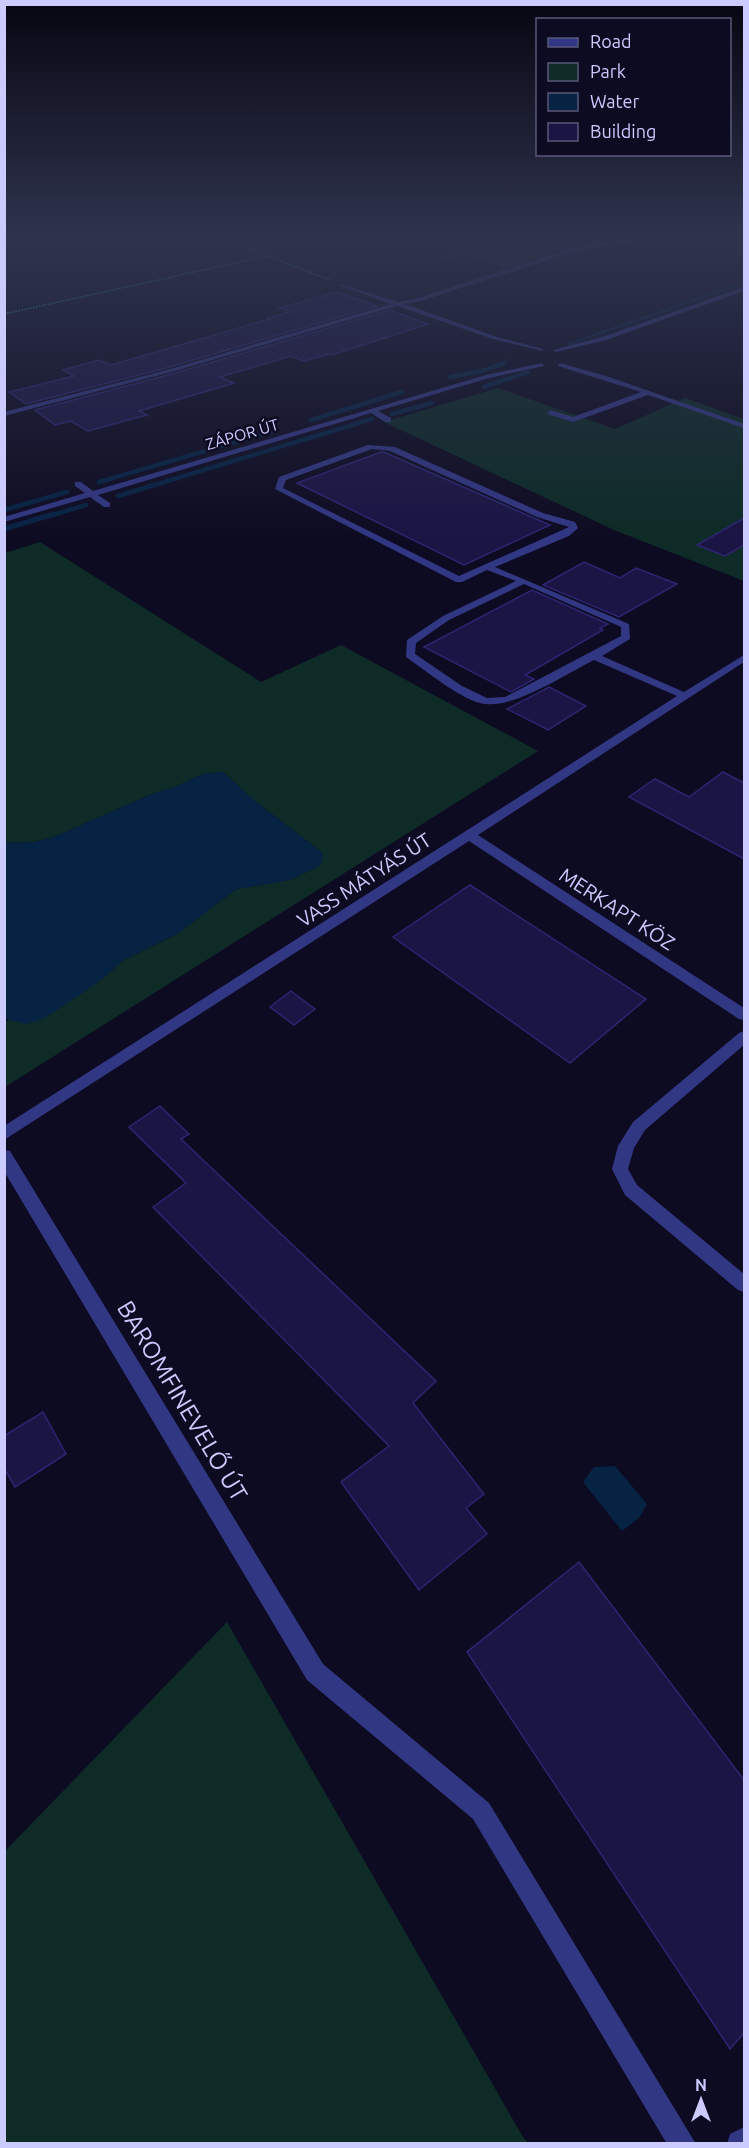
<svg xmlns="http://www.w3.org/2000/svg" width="749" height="2148" font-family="Ubuntu,sans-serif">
	<rect width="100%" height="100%" fill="#0d0b21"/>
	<path fill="#0e2b27" d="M501 238H551L565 247 507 268 469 256 433 259Z
		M498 388 615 429 685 398 744 419V581L614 530 384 422Z
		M40 542 261 682 341 645 538 751 5 1087V1019L7 1021 100 981 122 961 177 934 236 889 290 880 321 865 323 853 256 802 223 772 204 774 172 788 152 794 54 837 34 842 5 843V553Z
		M227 1622 523 2137 528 2143H5V1851Z"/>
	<path fill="#072344" d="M223 772 256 802 323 853 321 865 290 880 236 889 177 934 122 961 100 981 45 1018 27 1024 5 1019V843L34 842 54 837 152 794 172 788 204 774Z
		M615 1466 647 1504 639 1518 622 1531 583 1482 594 1467Z"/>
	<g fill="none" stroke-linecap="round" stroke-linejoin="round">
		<path stroke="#072344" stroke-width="3" d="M569 344 744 283"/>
		<path stroke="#072344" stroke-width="4.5" d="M450 377 482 371 504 363
			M484 387 528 372
			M392 414 432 403
			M311 420 402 392
			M99 482 274 431
			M118 496 372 419
			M4 510 67 492
			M49 516 86 505"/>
		<path stroke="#072344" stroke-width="5" d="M4 529 54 514"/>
	</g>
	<path fill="#1a1544" stroke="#2d2572" stroke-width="1.5" d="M337 292 377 306 166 368 26 404 9 392 74 376 63 370 99 360 111 365 270 319 267 318 290 312 279 308Z
		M390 310 428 324 332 355 329 354 304 361 291 356 220 377 234 383 139 411 147 415 88 431 71 421 55 425 35 410 172 374Z
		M381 452 386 453 550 525 464 565 297 483Z
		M744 518V545L725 556 697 545Z
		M584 562 620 578 636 568 677 584 619 617 543 585Z
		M532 590 608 624 600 628 603 630 525 675 534 679 511 692 424 647Z
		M549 687 586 706 548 730 507 709Z
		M723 772 744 783V859L629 797 655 779 689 797Z
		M470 885 646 999 570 1063 393 937Z
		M291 991 315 1009 294 1025 270 1007Z
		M160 1106 189 1134 181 1139 436 1381 413 1403 484 1494 466 1508 487 1534 419 1590 341 1482 389 1446 153 1207 186 1183 129 1127Z
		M43 1412 66 1454 15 1487 4 1468V1436Z
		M579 1562 744 1780V2033L730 2049 467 1652Z"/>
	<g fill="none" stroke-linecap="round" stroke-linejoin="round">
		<path stroke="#23bba3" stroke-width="1.5" stroke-dasharray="1.5 1.5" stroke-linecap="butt" d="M221 238 330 280
			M4 314 267 256"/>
		<path fill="#323784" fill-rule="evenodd" d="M638 238H656L579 250 421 301 405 304 497 337 543 349V351L493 339 397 306 171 372 4 416V412L167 370 391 304 341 286V284L398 302 418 298 576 247Z
			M744 287V291L606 340 556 352 553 350 602 337Z
			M542 363 544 366 489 378 378 411 391 418V422H385L371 413 98 495 110 503V507H104L90 497 4 522V517L85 493 75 486V482H81L93 491 486 375Z
			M560 363 606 376 744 424V428L648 395 573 422 547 414 550 410 573 417 641 392 558 366Z
			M368 445 395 447 543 513 575 522 578 528 569 536 495 567 629 624 630 639 602 656 684 692 744 655V662L478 835 744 1008V1020L739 1019 469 841 4 1140V1126L677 696 594 660C566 674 515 708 485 704 464 702 425 670 406 657L407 640 443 616 516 581 487 570 462 582H456L275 489 279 477ZM372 449 390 451 537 517 569 527 459 576 283 488 286 480ZM524 584 621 627V636L505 697 487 698 462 686 415 654 416 643 449 620Z
			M744 1031V1045L645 1130 634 1148 628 1169 637 1185 744 1274V1292L738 1290 625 1195 612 1169 618 1146 633 1122 739 1033Z
			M4 1150 10 1151 323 1664 489 1803 696 2144H667L473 1819 307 1680 4 1171Z
			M744 2127V2144H727L730 2134Z"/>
	</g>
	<linearGradient id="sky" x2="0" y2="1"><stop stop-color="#070612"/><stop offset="0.44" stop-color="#2f344e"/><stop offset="1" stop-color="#2f344e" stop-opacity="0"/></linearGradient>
	<rect width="749" height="539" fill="url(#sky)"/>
	<g text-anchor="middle" stroke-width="5" stroke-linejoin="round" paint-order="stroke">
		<g font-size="16" fill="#cccbff" stroke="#0d0b21">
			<text transform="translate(242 434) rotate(-16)" y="6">ZÁPOR ÚT</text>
		</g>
		<g font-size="20" fill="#cccbff" stroke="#0d0b21">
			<text transform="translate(364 880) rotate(-33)" y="7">VASS MÁTYÁS ÚT</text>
			<text transform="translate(617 909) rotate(33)" y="7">MERKAPT KÖZ</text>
		</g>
		<g font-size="24" fill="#cccbff" stroke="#0d0b21">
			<text transform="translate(182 1401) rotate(59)" y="8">BAROMFINEVELŐ ÚT</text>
		</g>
	</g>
	<rect width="749" height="2148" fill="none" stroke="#cccbff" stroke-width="12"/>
	<rect x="536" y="18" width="195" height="138" fill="#0d0b21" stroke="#59587a" stroke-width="1.5"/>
	<rect x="548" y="38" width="30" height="9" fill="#323784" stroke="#59587a" stroke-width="1.5"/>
	<text x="590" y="48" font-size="18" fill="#cccbff">Road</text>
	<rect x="548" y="63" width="30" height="18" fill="#0e2b27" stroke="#59587a" stroke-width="1.5"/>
	<text x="590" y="78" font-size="18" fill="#cccbff">Park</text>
	<rect x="548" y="93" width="30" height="18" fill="#072344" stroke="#59587a" stroke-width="1.5"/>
	<text x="590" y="108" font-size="18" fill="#cccbff">Water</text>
	<rect x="548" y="123" width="30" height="18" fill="#1a1544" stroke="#59587a" stroke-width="1.5"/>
	<text x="590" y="138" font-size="18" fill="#cccbff">Building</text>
	<g transform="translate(701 2100)" stroke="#0d0b21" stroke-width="4.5" paint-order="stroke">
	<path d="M0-4.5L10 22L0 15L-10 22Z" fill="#cccbff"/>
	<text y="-9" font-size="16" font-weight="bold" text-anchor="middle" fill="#cccbff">N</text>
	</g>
</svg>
